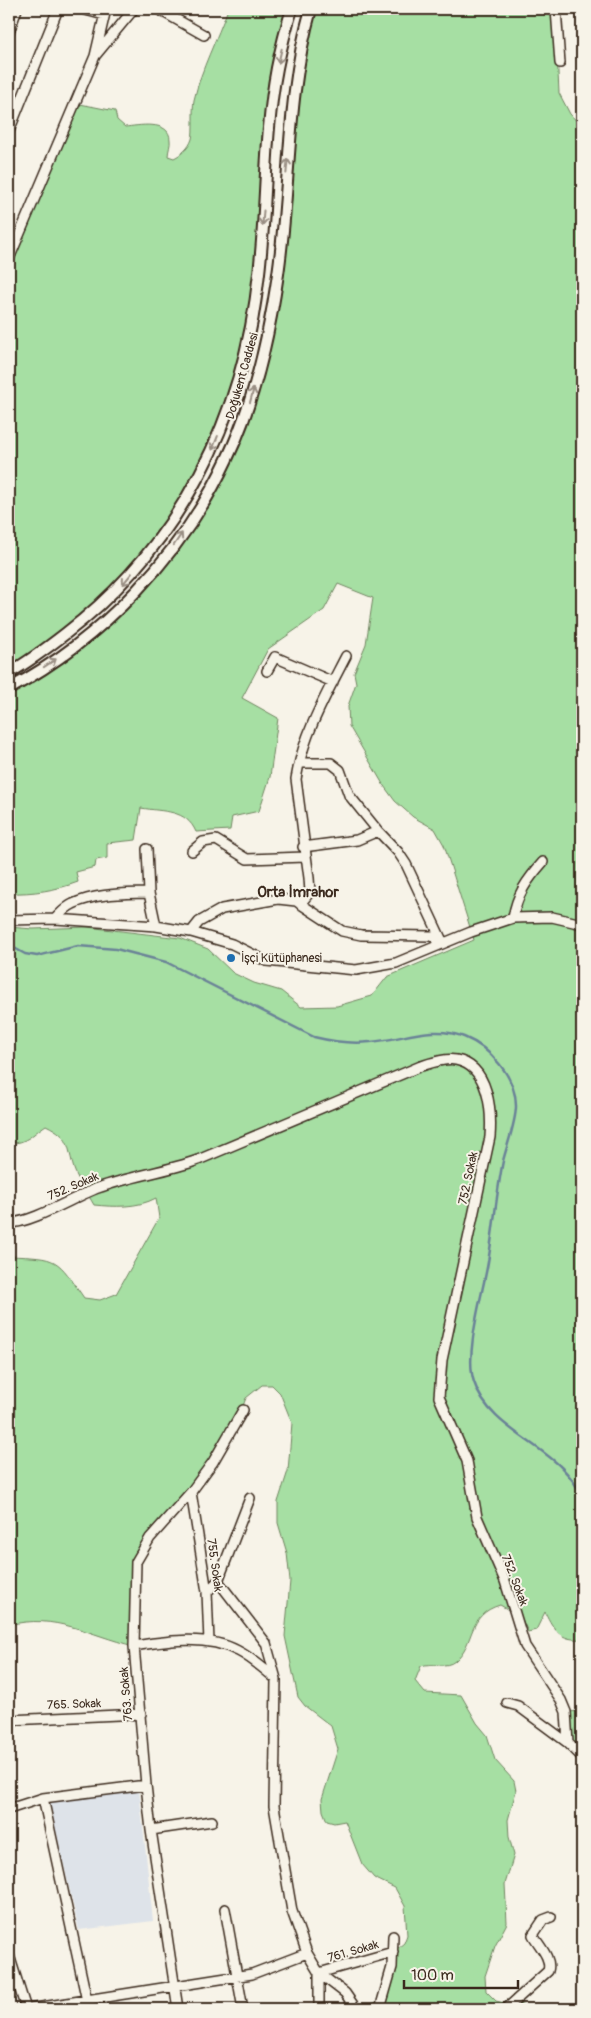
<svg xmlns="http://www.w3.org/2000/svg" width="591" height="2018" font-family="Pangolin,sans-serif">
	<rect width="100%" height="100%" fill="#f7f3e8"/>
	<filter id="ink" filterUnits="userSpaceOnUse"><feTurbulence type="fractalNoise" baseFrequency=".02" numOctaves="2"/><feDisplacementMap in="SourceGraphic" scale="10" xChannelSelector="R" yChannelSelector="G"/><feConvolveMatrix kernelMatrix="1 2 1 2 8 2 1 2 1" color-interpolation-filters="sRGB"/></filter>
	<g filter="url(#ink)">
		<path fill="#dee3e9" d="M139 1789 153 1921 79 1930 49 1801Z"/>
		<path fill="#a6dfa3" stroke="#708460" d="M228 9H292L277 69 248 347 189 497 121 585 9 673V243L14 245 75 103 115 111 117 120 125 127C137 126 170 119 170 140 171 144 168 151 168 156L174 158C182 154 189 148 192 139 194 131 192 111 194 100 201 69 217 39 228 9Z
			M311 9H555L559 93 570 114 582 127V1639C560 1641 554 1630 545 1612L536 1630 528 1632 521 1617 500 1605C466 1615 476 1643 455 1661 446 1669 432 1662 421 1666L415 1681 425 1693 461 1695 477 1723 487 1735 495 1760 514 1781 516 1791 508 1820 509 1837 514 1855 505 1884 507 1923 495 1946 485 1976 486 1991 496 2001 504 2003 507 2000 533 2009H366L371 2004 382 2001 393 1952 404 1943 407 1935 405 1906 395 1888 374 1878 362 1864 345 1821 334 1823 327 1821 323 1811 322 1799 338 1749 331 1726 305 1706 298 1697 285 1636 290 1581 287 1553 278 1523V1502L288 1471 292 1423 280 1393 272 1385H262L246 1398 234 1429 141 1550 134 1646C89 1635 55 1613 9 1625V1256C59 1258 56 1257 84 1298L100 1300 116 1294 159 1218 156 1198C138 1208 114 1207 94 1205 88 1194 78 1181 74 1169 67 1146 71 1137 46 1125 32 1134 27 1144 9 1143V927L33 929 87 927 180 938 208 949 233 973 254 983 281 991 301 1007 337 1006 372 996 387 977 474 940 444 845 435 829 413 817 395 801 384 786 349 726 348 706 356 683 354 673 366 644 373 598 338 584 324 610 268 649 242 698 278 718 270 777 259 811 232 817 230 830 196 832C186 809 164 812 141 808L136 840 107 843V858L96 860 95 867 76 872 78 882C57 890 32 894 9 893V689L20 683 132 595 202 504 248 407 278 273 292 116Z
			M582 1711V1757L573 1750 566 1712Z"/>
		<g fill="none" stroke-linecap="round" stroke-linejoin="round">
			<path stroke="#6b8397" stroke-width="2.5" d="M9 945 25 954 37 956 78 946 116 949 166 962 314 1037C334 1042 350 1044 370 1042 401 1040 433 1024 464 1037 489 1047 516 1076 516 1106 516 1122 507 1145 503 1161 496 1195 494 1228 488 1262 483 1293 464 1354 474 1382 487 1423 534 1440 562 1468 570 1476 577 1486 582 1496"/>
			<g stroke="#3b2a1e" stroke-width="12">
				<path id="minor" d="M82 9 104 15
					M158 9 204 35
					M556 9 560 63
					M9 32 17 9
					M95 56 134 9
					M9 131 58 9
					M9 259 95 56 106 9
					M267 671 275 657 333 682
					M300 763H331L340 770 349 795 378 831 398 852 406 864 443 943
					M303 847 357 840 378 831
					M147 849 149 893 156 926
					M192 851 203 842 216 840 247 859 305 857
					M300 904 310 892 309 878 296 779C303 735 326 695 346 656
					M513 918C517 894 527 880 543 862
					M55 919C60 914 66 907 73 904 96 893 124 894 149 893
					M9 920 55 919 156 926 191 932 232 944 266 961 356 970 396 963 471 932 513 918 552 917 582 924
					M191 932 199 922 222 909 278 899 296 901 342 931 361 935 432 936 444 943
					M9 1223C32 1223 74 1197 98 1188 130 1176 165 1172 198 1160L421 1066C431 1063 445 1058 456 1060 489 1066 492 1111 490 1137L442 1360 439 1397 467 1461 477 1517 505 1581 525 1646 561 1700 566 1712 568 1743 582 1757
					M191 1492 207 1592 209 1642
					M218 1581 250 1498
					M207 1592 218 1581 266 1643 276 1679 274 1806 292 1911 307 1953 319 1973V2009
					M134 1646C166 1641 207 1634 238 1651 252 1658 264 1669 276 1679
					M507 1703 518 1706 568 1743
					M9 1720 141 1714
					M43 1798 87 2001 92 2009
					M9 1809 43 1798 146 1785
					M151 1830 212 1821
					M225 1909 243 2009
					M9 1955 26 2009
					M319 1973 393 1952
					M319 1973 345 1993 356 2009
					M29 2009 252 1974 307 1953
					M178 2009 151 1830 146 1785 134 1646 136 1562 150 1538 191 1492 213 1462 243 1410
					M380 2009 392 1967 393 1936
					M506 2009 548 1971C552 1958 539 1946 533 1935L543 1920 551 1917"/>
			</g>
			<g stroke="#3b2a1e" stroke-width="14">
				<path id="major" d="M9 673C28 662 47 648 65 634 181 545 244 416 259 273 267 205 264 135 277 68 281 48 286 28 292 9
					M9 689C102 639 183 554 227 459 255 401 269 336 278 274 291 185 286 96 311 9"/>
			</g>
			<use href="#minor" stroke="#f7f3e8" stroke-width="9"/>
			<use href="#major" stroke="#f7f3e8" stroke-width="10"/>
		</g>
		<defs><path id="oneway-shaft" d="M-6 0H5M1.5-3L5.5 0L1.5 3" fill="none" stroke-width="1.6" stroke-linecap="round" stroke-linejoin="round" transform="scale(1.25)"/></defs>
		<g stroke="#998e83">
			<use href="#oneway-shaft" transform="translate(280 56) rotate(103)"/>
			<use href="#oneway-shaft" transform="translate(287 166) rotate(-85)"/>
			<use href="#oneway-shaft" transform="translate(263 218) rotate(94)"/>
			<use href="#oneway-shaft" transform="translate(252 395) rotate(-75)"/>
			<use href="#oneway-shaft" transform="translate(215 443) rotate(112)"/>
			<use href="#oneway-shaft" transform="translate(178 539) rotate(-56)"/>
			<use href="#oneway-shaft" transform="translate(127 579) rotate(130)"/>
			<use href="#oneway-shaft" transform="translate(50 663) rotate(-34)"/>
		</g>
	</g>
	<circle fill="#1f6fb2" stroke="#f7f3e8" stroke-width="2" cx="231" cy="958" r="5"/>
	<g text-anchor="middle" stroke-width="4" stroke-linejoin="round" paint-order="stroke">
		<g font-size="12" fill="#3b2a1e" stroke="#f7f3e8">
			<text transform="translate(242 376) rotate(-74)" y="4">Doğukent Caddesi</text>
			<text transform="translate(468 1178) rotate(-78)" y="4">752. Sokak</text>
			<text transform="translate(73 1186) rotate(-23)" y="4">752. Sokak</text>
			<text transform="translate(215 1565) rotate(82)" y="4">755. Sokak</text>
			<text transform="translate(515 1580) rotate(69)" y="4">752. Sokak</text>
			<text transform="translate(126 1694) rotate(-95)" y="4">763. Sokak</text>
			<text transform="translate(74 1704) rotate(-2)" y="4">765. Sokak</text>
			<text transform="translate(353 1951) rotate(-16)" y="4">761. Sokak</text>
		</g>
		<g font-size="12" fill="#3b2a1e" stroke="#f7f3e8" text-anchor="start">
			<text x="241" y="962">İşçi Kütüphanesi</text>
		</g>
		<g font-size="15" font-weight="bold" fill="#3b2a1e" stroke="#f7f3e8">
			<text x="298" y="897">Orta İmrahor</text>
		</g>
	</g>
	<rect width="591" height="2018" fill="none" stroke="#f7f3e8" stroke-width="30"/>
	<rect x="15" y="15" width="561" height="1988" fill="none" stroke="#3b2a1e" stroke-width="2" filter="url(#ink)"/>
	<path d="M404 1980v8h114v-8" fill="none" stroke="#3b2a1e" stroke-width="2.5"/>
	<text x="411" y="1980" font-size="15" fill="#3b2a1e" stroke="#f7f3e8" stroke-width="4" paint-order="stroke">100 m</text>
</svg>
